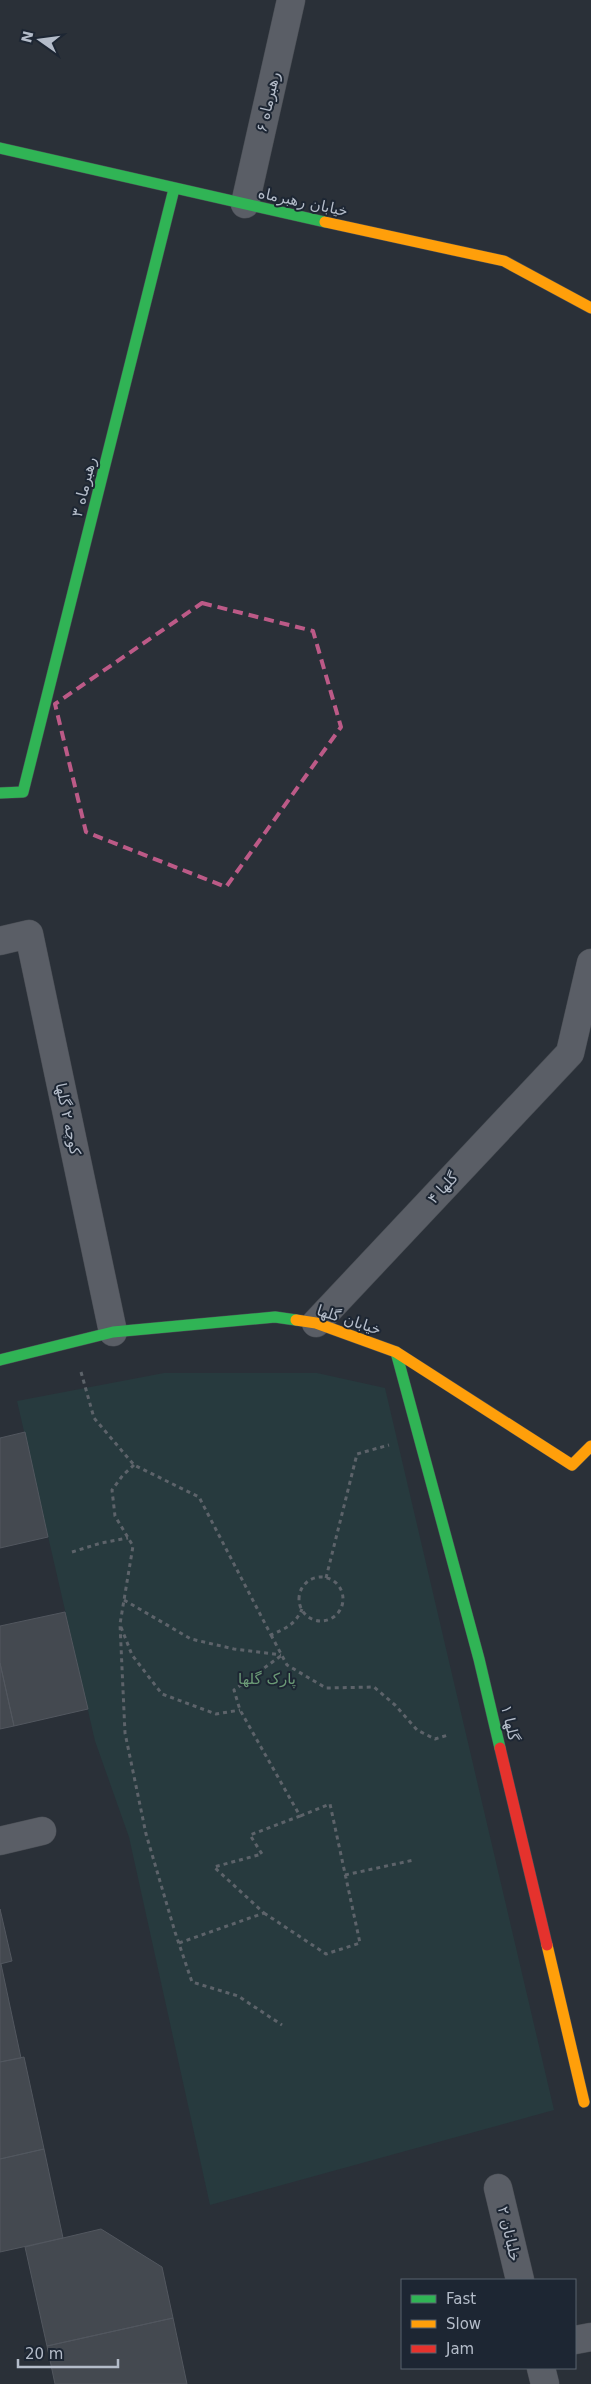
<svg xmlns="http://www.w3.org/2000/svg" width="591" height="2384" font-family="'DejaVu Sans','Noto Naskh Arabic',sans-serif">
	<rect width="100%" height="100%" fill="#2a3038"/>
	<path fill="#273a3e" d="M164 1373H317L385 1388 554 2110 210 2205 129 1837 95 1741 17 1401Z"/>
	<path fill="#444950" stroke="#52575f" d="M25 1432 48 1537 0 1548V1438Z
		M65 1612 88 1709 14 1726 0 1663V1626Z
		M0 1663 14 1726 0 1729Z
		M0 1909 12 1961 0 1964Z
		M1 1964 21 2058 0 2062V1964Z
		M24 2057 44 2149 0 2159V2062Z
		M44 2149 63 2238 0 2252V2159Z
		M101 2229 162 2267 173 2318 47 2346 25 2247Z
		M173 2318 187 2384H55L47 2346Z"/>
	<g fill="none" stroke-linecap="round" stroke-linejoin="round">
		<g stroke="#484c53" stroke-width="29">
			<path id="street" d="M245 204 291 0
				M0 941 29 934 113 1332
				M316 1323 570 1053 591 963
				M0 1841 42 1831
				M498 2188 520 2280
				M575 2340 591 2337
				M541 2368 545 2384"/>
		</g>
		<g stroke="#484c53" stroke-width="12">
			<path id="fast" d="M0 148 325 222
				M0 793 23 792 174 189
				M396 1352 479 1659 500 1748
				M0 1360 113 1332 275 1317 296 1320"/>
		</g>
		<g stroke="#484c53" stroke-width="12">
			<path id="slow" d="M325 222 504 261 591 308
				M296 1320 316 1323 396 1352 572 1465 591 1446
				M547 1945 584 2102"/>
		</g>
		<g stroke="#484c53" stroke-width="12">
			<path id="jam" d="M500 1748 547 1945"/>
		</g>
		<path stroke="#5d636a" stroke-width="3" stroke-dasharray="4 4" stroke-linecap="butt" d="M81 1372 94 1418 134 1465 199 1497 271 1635C286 1628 295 1625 302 1609
			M134 1465 123 1475 112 1490 115 1516 133 1546 120 1624 125 1733 146 1834 175 1932 192 1982 238 1996 282 2025
			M72 1552 101 1543 128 1538
			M299 1599a22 22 0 1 1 44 0a22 22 0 1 1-44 0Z
			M326 1578 357 1454 389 1445
			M124 1600 191 1639 234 1649 281 1655
			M121 1627 132 1655 162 1694 216 1714 240 1710
			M271 1635 287 1665 326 1688 374 1687 395 1705 417 1730 435 1739 448 1735
			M345 1875 414 1860
			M264 1913 326 1954 360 1943 330 1804 300 1816
			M179 1943 264 1913 214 1867 262 1854 250 1835 300 1816 240 1710 234 1690 282 1655"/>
		<use href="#street" stroke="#5a5e66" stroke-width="28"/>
		<use href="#fast" stroke="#30b455" stroke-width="11"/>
		<use href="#slow" stroke="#ff9f0a" stroke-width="11"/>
		<use href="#jam" stroke="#e5322d" stroke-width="11"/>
	</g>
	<path fill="none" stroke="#bc5a87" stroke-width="4" stroke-dasharray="10 6" stroke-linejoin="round" d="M202 603 313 631 341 727 226 887 86 832 55 704Z"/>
	<g text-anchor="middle" stroke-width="4" stroke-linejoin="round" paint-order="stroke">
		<g font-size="15" fill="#b4bcc9" stroke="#1d2633">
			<text transform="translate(268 102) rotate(-77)" y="5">۶ رهبرماه</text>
			<text transform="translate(303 202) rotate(12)" y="5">خیابان رهبرماه</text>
			<text transform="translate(84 487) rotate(-76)" y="5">۳ رهبرماه</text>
			<text transform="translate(68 1119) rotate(78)" y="5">کوچه ۲ گلها</text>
			<text transform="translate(443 1188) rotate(-47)" y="5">۴ گلها</text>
			<text transform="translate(349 1320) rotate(18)" y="5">خیابان گلها</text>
			<text transform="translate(510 1723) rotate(77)" y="5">۱ گلها</text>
			<text transform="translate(509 2234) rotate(77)" y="5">۲ خلبانان</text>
		</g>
		<g font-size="15" fill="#6b9a76" stroke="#1d2633">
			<text x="267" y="1684">پارک گلها</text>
		</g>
	</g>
	<rect x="401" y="2279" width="175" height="90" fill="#1d2633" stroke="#59626f"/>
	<rect x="411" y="2295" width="25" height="8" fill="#30b455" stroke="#59626f"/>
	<text x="446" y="2304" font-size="15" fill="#b4bcc9">Fast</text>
	<rect x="411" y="2320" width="25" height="8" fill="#ff9f0a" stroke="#59626f"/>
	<text x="446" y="2329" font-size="15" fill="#b4bcc9">Slow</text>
	<rect x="411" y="2345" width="25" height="8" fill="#e5322d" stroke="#59626f"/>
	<text x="446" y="2354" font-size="15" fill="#b4bcc9">Jam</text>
	<g transform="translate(40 40) rotate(284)" stroke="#1d2633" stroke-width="4" paint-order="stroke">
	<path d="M0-4L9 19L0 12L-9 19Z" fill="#b4bcc9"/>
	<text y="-8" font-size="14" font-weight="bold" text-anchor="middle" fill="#b4bcc9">N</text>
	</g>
	<path d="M18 2359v8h100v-8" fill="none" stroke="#b4bcc9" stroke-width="2.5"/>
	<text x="25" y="2359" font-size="15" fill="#b4bcc9" stroke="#1d2633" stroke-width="4" paint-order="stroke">20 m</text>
</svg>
